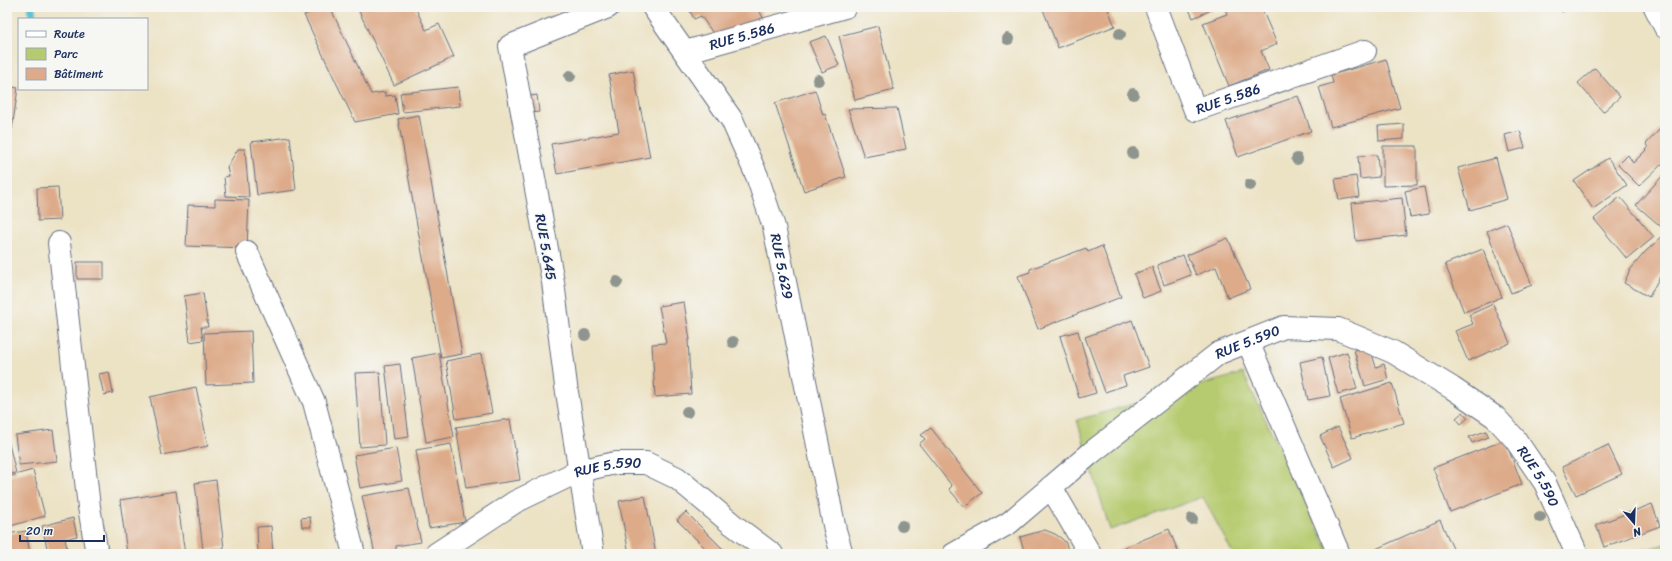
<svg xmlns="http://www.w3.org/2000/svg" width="1672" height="561" font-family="Sriracha,sans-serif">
	<rect width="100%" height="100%" fill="#f6f6f2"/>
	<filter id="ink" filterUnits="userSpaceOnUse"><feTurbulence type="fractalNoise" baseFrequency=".025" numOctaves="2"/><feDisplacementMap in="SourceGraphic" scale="8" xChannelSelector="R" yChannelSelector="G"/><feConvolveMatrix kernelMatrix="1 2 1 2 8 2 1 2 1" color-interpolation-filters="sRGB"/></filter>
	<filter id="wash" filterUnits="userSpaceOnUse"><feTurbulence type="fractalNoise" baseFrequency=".012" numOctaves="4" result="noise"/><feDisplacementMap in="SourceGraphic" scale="16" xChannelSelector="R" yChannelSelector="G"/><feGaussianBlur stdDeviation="0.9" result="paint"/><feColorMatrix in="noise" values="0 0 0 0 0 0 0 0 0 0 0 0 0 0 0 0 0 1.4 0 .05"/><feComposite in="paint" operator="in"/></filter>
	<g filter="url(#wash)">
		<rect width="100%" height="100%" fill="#ece2c4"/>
		<path fill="#b6cb6f" stroke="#687d66" d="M1243 373 1330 554H1233L1203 497 1110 530 1077 420Z
			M1665 544V554H1629Z"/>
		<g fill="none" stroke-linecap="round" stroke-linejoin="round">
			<path stroke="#51bdcc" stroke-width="8" d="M31 7 32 10V19"/>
		</g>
		<g id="blocks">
			<path fill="#ddab8a" d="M324 7H330L371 94 385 92V96L395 95 398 114 355 122 304 15Z
				M357 7H415L426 30 439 24 454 57 394 85Z
				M688 7H758L767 27 717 39 701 16 694 19Z
				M1042 7H1107L1115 26 1058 48Z
				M1188 7H1218L1193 18Z
				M1229 7H1261L1277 44 1261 51 1269 70 1229 86 1203 23 1227 14 1225 9Z
				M1559 7H1570L1562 12Z
				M878 26 894 90 855 100 839 36Z
				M826 36 839 65 822 72 809 42Z
				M1386 59 1400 108 1331 127 1319 87 1333 83 1331 75Z
				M1595 68 1620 97 1603 112 1578 83Z
				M633 70 650 157 557 174 551 144 619 132 609 75Z
				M7 86 18 88 12 129 7 128Z
				M458 87 460 106 403 112 400 93Z
				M815 90 823 115 825 114 846 177 804 191 775 103Z
				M537 95 539 112 511 116 509 99Z
				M1298 96 1311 131 1238 157 1226 121Z
				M897 108 906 149 864 157 848 109Z
				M419 115 462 354 441 358 398 119Z
				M1404 124V139L1379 141 1378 126Z
				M1660 129 1664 134 1665 133V161L1639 186 1618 165 1628 155 1633 163 1648 148 1646 144Z
				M1520 131 1525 148 1509 152 1505 135Z
				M290 137 296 190 257 195 251 142Z
				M1383 146H1417V185L1383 186Z
				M238 149H245L249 197 226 196 224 177 229 176 227 167Z
				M1377 155 1379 177 1360 179 1358 156Z
				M1496 158 1507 199 1470 210 1458 168Z
				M1608 158 1627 185 1593 209 1574 181Z
				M1665 173V230L1636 205Z
				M1356 176 1359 197 1339 200 1335 179Z
				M58 187 60 220 38 221 37 188Z
				M1424 187 1429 214 1410 217 1405 191Z
				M1620 197 1654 237 1627 259 1594 219Z
				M1402 198 1406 235 1356 241 1352 203Z
				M215 199 249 200 247 248 186 246 188 205 215 206Z
				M1507 223 1532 285 1511 293 1487 231Z
				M1665 234V267L1649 297 1624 283 1630 270 1645 252Z
				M1228 238 1250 289 1228 298 1216 267 1196 275 1187 255Z
				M1102 246 1121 297 1038 329 1018 276 1030 272V269L1086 248 1088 252Z
				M1483 249 1502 297 1464 312 1445 264Z
				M1183 255 1191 275 1164 285 1157 265Z
				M77 262H104V279H77Z
				M1152 267 1161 291 1143 298 1134 274Z
				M203 293 208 327H201L203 340 190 342 184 296Z
				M684 302 690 340H688L691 394 655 397 652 344 666 343 659 306Z
				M1493 304 1510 343 1468 361 1455 331 1473 324 1469 315Z
				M1132 320 1149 367 1123 376 1126 385 1105 392 1085 337Z
				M251 331 253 383 206 385 204 333Z
				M1078 331 1096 393 1079 398 1060 336Z
				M1369 345 1376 367 1384 364 1388 379 1365 386 1354 350Z
				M1347 352 1357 389 1338 394 1328 358Z
				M439 353 454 437 426 442 412 358Z
				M481 354 492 413 456 419 446 361Z
				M1322 357 1330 396 1308 400 1300 362Z
				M400 364 409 437 394 439 385 366Z
				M109 372 113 393 104 395 99 374Z
				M380 372 385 445 360 447 355 373Z
				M1392 383 1404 423 1352 438 1340 399Z
				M196 387 208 446 162 455 150 397Z
				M1463 412 1468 418 1461 424 1456 418Z
				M510 419 520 480 466 488 456 427Z
				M1338 427 1353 458 1334 467 1320 436Z
				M931 428 982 493 964 507 949 489 952 486 919 444 925 439 921 435Z
				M53 430 57 461 19 465 15 435Z
				M1486 431 1489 437 1472 443 1469 437Z
				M7 436 16 473 7 474Z
				M1505 440 1522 484 1450 512 1433 468Z
				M451 444 465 522 429 528 416 450Z
				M1608 445 1622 474 1576 495 1562 467Z
				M396 448 402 481 360 488 354 455Z
				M33 470 45 516 7 527V477Z
				M216 480 224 548 203 550 195 483Z
				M409 488 421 542 396 546V551L375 554 362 496Z
				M176 491 185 554H127L120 500Z
				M645 496 656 554H629L619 501Z
				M1652 504 1660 526 1604 547 1596 525Z
				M686 512 728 554H711L677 520Z
				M310 517 311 527H302L301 518Z
				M73 518 77 536 65 539 67 548 48 552 42 526Z
				M1440 520 1455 553 1451 554H1378L1376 549Z
				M271 526 273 554H258L257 527Z
				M1169 529 1179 554H1119L1118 550Z
				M1045 530 1055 534 1061 538 1066 543 1069 554H1025L1020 537Z
				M26 531 30 554H7V534Z"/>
		</g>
	</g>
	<g filter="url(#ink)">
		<use href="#blocks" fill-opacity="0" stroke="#646e82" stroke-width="1"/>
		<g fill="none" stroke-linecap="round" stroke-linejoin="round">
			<g stroke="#646e82" stroke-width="24">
				<g id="minor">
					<path id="s1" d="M653 7 732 120 757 176 774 227 835 530 842 554"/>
					<path id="s2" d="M1156 7 1195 110 1365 51"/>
					<path d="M1655 7 1665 27"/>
					<path id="s3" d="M685 52 845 7"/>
					<path d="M59 243 89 507 97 554"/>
					<path d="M247 252 314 402 354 554"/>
					<path d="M1248 342 1339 554"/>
					<path d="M1051 487 1090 554"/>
					<path id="s4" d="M436 554 515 502 579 471 615 463H646L677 478 732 524 772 554"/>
					<path d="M593 554 566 386 553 282 510 46 608 7"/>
					<path id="s5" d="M954 554 1009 523 1091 453 1219 353 1284 327 1338 329 1393 352 1452 388 1495 417 1515 439 1545 483 1577 554"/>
				</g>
			</g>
			<use href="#minor" stroke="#fff" stroke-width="22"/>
		</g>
		<g fill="#8e958e">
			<circle cx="1120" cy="34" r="6"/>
			<circle cx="1008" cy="39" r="6"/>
			<circle cx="570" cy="76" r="6"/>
			<circle cx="818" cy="80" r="6"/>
			<circle cx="1133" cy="94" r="6"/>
			<circle cx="1133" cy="153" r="6"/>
			<circle cx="1297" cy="159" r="6"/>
			<circle cx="1250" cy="185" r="6"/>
			<circle cx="617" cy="282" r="6"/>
			<circle cx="585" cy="335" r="6"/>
			<circle cx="733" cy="342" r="6"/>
			<circle cx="687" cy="412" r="6"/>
			<circle cx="1540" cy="517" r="6"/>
			<circle cx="1192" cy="519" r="6"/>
			<circle cx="902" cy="526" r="6"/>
		</g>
	</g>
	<g text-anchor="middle" stroke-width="3" stroke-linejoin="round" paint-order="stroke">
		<g font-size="14" fill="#1b2f5e" stroke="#f6f6f2">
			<text dy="5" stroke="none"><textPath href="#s3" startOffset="59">RUE 5.586</textPath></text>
			<text dy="5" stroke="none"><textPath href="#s2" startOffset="145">RUE 5.586</textPath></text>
			<text transform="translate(546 247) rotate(80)" y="5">RUE 5.645</text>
			<text dy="5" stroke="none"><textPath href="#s1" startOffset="293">RUE 5.629</textPath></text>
			<text dy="5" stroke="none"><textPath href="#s5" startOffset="364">RUE 5.590</textPath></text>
			<text dy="5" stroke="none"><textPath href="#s4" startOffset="195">RUE 5.590</textPath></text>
			<text dy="5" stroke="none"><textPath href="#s5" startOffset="712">RUE 5.590</textPath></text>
		</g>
	</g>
	<rect width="1672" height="561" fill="none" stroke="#f6f6f2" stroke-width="24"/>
	<rect x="18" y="18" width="130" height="72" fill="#f6f6f2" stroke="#9ea6b7"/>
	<rect x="26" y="31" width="20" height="6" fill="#ffffff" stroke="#9ea6b7"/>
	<text x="54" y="38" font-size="12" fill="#1b2f5e">Route</text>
	<rect x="26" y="48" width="20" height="12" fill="#b6cb6f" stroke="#9ea6b7"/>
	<text x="54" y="58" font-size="12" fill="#1b2f5e">Parc</text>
	<rect x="26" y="68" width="20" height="12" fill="#ddab8a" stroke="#9ea6b7"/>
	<text x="54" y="78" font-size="12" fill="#1b2f5e">Bâtiment</text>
	<g transform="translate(1634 523) rotate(161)" stroke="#f6f6f2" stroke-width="3" paint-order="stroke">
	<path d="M0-3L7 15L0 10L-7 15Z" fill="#1b2f5e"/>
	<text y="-6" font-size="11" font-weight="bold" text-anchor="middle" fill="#1b2f5e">N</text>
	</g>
	<path d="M20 535v6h84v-6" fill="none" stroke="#1b2f5e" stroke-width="2"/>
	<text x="26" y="535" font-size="12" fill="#1b2f5e" stroke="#f6f6f2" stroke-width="3" paint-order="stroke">20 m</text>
</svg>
